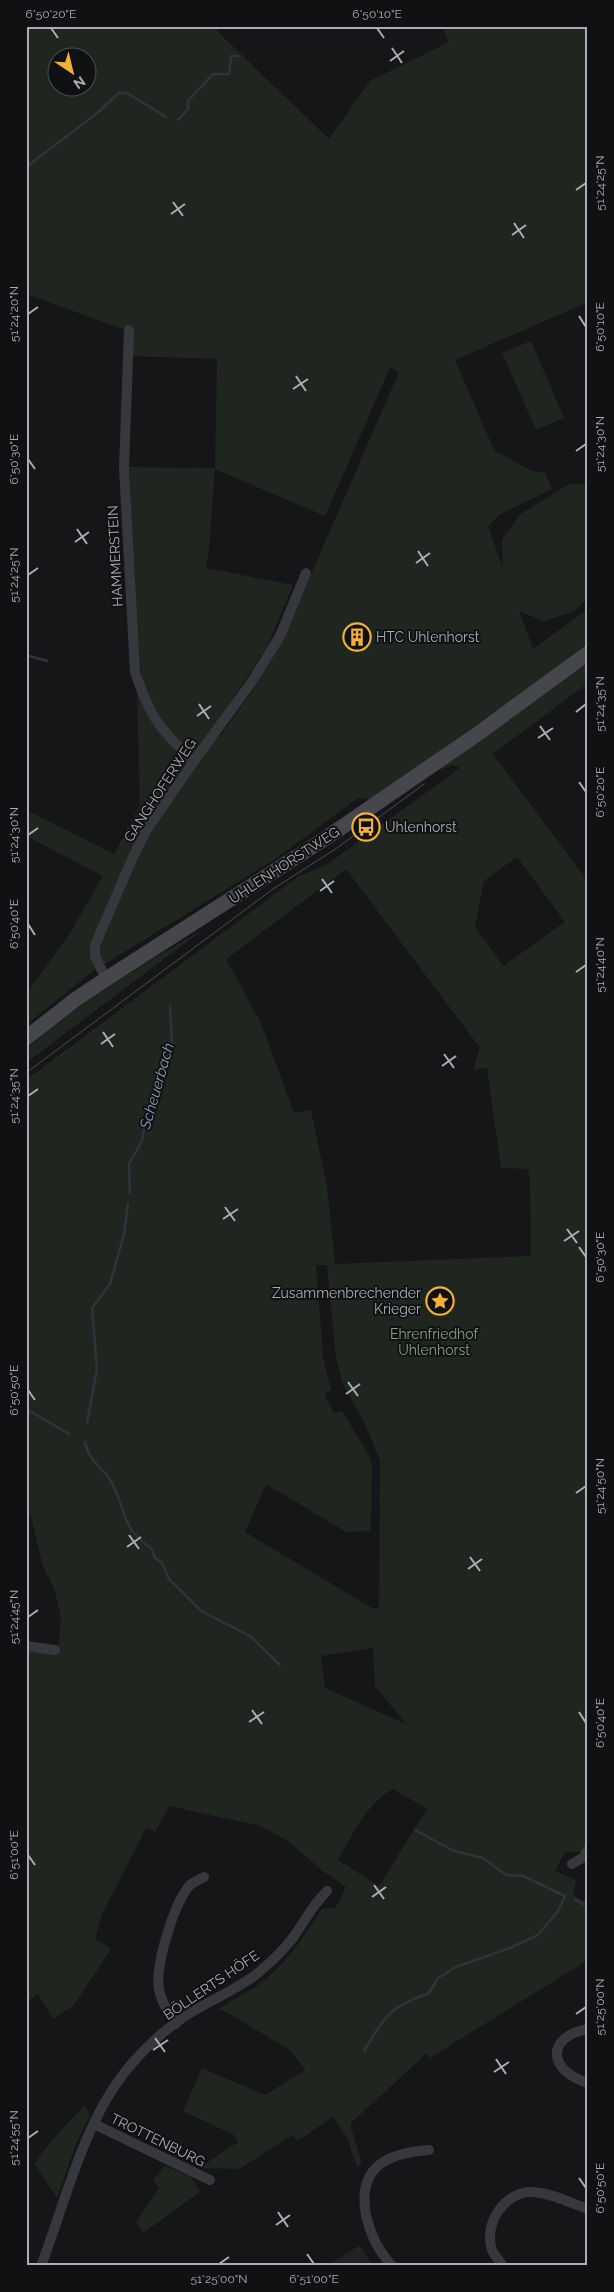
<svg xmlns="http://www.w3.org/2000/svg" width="614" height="2292" font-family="Raleway,sans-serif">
	<rect width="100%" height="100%" fill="#161618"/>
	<path fill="#222225" d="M360 2245 373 2266H327Z"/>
	<path fill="#1e261f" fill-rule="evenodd" d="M26 26H220L217 31 329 139 370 81 449 42 441 26H588V302L455 360 494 450 530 470 545 473 552 489 499 515 488 526 503 568 502 540 520 514 571 483 588 485V599L572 612 544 621 519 611 533 649 588 609V643L535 683 371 800 358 798 274 860 92 972 26 1025V994L70 933 103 876 26 836V810L114 854 140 805 137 694 145 692 138 655 129 467 215 468 217 359 130 356 131 332 26 294ZM58 58H88V88H58ZM390 368 399 372 283 639 255 687 221 735 214 728 268 645 293 585 206 568 209 548 215 469 325 516Z
		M531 341 564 418 536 430 502 353Z
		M588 661V683L493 754 588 882V1839L581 1852H565L555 1871 576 1880 573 1895 588 1903V1960L430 2058 427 2053 350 2124 362 2164 357 2167 347 2138 333 2117 297 2141 293 2135 239 2169 199 2168 238 2142 234 2135 183 2111 202 2068 265 2095 305 2070 291 2051 232 2015 219 2009C232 1999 247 1993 259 1984 287 1964 303 1937 322 1909L336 1907 346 1887 323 1871 289 1842 261 1826 169 1806 155 1832 146 1828 102 1914 95 1939 111 1949 74 2005 53 2019 38 1994 26 2002V1652L58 1653 61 1618 55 1592 42 1563 31 1517 26 1513V1080L296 878 329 863 460 768 453 765 433 772ZM517 857 565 922 503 966 475 926 484 881ZM346 869 480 1048 473 1070 487 1068 501 1168 528 1169 530 1184 531 1256 335 1264 327 1186 311 1110 294 1113 261 1023 226 959ZM316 1265H327L336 1358 343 1384 366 1426 380 1461 379 1609 372 1608 245 1532 266 1484 346 1532 371 1531 372 1464 369 1455 342 1411 334 1413 324 1394 331 1390 323 1357ZM373 1648 375 1686 406 1724 325 1688 321 1656ZM393 1789 427 1809 379 1886 338 1860C353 1834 366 1804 393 1789Z
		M205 928 26 1063V1050C79 1000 144 965 205 928Z
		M85 2105 90 2115 76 2144 57 2198 34 2163 60 2131Z
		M164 2166 190 2176 200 2192 143 2233 136 2222 159 2188 153 2181Z"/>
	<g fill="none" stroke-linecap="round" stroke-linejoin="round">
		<path stroke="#2c353c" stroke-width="2.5" d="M178 120 188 109V101L213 74H229L231 56H238
			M26 167 96 114 119 93H127L166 117
			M26 655 47 661
			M130 1193 129 1164 142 1141 148 1104 156 1078 172 1044 170 1006
			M26 1411H30L69 1434
			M87 1423 97 1369 92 1308 110 1284 124 1234 128 1204
			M85 1442C89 1464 106 1468 114 1487 128 1517 121 1527 152 1549L155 1558 162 1563 169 1579 201 1611 250 1636 280 1665
			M575 1900 588 1906
			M364 2051C386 2015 388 2008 429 1993L438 1978 456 1967 510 1948 538 1935 558 1911 565 1896 523 1876 506 1875 483 1858 454 1851 415 1830"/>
		<path stroke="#37383d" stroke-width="10" d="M129 330 124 468 135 672C150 717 160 730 194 761
			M106 979 95 956V945L133 857 146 831 194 761 251 683 280 636 306 573
			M26 1646 55 1650
			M572 1864 584 1857 588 1849
			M176 2024C169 2013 161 2002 159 1989 155 1965 174 1903 190 1885 194 1882 200 1879 204 1877
			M588 2029C545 2037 548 2071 588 2083
			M94 2124 210 2180
			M41 2266C65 2203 83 2125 125 2072 143 2049 169 2025 195 2010 214 1999 236 1989 254 1976 268 1965 281 1953 292 1939 305 1921 311 1907 327 1891
			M392 2266C378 2250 371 2236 366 2215 357 2167 387 2153 429 2150
			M503 2266C500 2261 494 2255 492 2250 483 2224 505 2191 532 2192 552 2193 570 2203 588 2209"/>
		<path stroke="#45474d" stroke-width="15" d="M26 1038 76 999 106 979 326 838 476 735 588 653"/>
		<path stroke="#4a4c52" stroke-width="1" d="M26 1073 273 889 337 848 424 784"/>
	</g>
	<path fill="none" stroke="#a8adb8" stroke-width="2" d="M51 28 58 38M377 28 384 38M392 48 402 63M390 61 404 51M576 190 586 183M173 202 183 216M171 214 185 204M514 223 524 238M512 235 526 225M28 314 38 307M579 316 586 327M296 376 306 391M293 389 308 379M576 451 586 444M28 459 35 469M77 529 87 544M75 542 89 532M418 551 428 566M416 563 430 553M28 575 38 568M199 704 209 719M576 712 586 704M197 716 211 706M540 726 550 740M538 738 553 728M579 782 586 792M28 835 38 828M322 879 332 893M320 891 334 881M28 924 35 935M576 972 586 965M103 1032 113 1047M101 1044 115 1034M444 1054 454 1068M442 1066 456 1056M28 1096 38 1089M225 1207 235 1221M223 1219 238 1209M567 1229 577 1243M564 1241 579 1231M579 1247 586 1257M348 1382 358 1396M28 1390 35 1400M346 1394 360 1384M576 1493 586 1486M129 1535 139 1549M127 1547 141 1537M470 1557 480 1571M468 1569 482 1559M28 1617 38 1610M252 1710 262 1724M579 1712 586 1723M249 1722 264 1712M28 1855 35 1865M374 1885 384 1899M372 1897 386 1887M576 2014 586 2007M155 2038 165 2052M153 2050 168 2040M496 2059 506 2074M494 2072 509 2062M28 2138 38 2131M579 2178 586 2188M278 2212 288 2227M276 2225 290 2215M307 2254 314 2264M219 2264 229 2257"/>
	<defs>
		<g id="building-ring" transform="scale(1.4375)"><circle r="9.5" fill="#111113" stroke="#f2b134" stroke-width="1.5"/><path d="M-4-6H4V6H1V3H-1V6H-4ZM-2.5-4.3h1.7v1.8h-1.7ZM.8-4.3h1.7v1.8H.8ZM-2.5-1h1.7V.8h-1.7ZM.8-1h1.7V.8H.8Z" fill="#f2b134"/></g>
		<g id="bus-ring" transform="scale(1.4375)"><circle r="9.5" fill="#111113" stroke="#f2b134" stroke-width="1.5"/><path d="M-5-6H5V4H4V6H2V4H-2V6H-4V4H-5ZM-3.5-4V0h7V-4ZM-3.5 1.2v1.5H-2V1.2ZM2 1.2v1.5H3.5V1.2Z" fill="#f2b134"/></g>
		<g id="sight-ring" transform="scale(1.4375)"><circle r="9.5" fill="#111113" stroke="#f2b134" stroke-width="1.5"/><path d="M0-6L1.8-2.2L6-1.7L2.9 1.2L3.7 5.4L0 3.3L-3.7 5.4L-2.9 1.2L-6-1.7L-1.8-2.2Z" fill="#f2b134"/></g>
	</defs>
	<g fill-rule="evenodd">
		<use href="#building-ring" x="357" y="637"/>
		<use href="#bus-ring" x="366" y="827"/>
		<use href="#sight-ring" x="440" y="1301"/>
	</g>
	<g text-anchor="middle" stroke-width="4" stroke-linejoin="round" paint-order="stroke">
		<g font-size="14" fill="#a8adb8" stroke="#111113">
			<text transform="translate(115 556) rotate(-93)" y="5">HAMMERSTEIN</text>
			<text transform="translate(160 790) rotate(-57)" y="5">GANGHOFERWEG</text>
			<text transform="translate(284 865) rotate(-33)" y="5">UHLENHORSTWEG</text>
			<text transform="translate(211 1985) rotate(-34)" y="5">BÖLLERTS HÖFE</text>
			<text transform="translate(158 2140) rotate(26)" y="5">TROTTENBURG</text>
		</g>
		<g font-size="14" fill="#a8adb8" stroke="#111113" text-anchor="start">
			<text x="376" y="642">HTC Uhlenhorst</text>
			<text x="385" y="832">Uhlenhorst</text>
			<text x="421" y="1298" text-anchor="end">Zusammenbrechender<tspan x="421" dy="16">Krieger</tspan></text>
		</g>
		<g font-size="14" fill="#7fa381" stroke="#111113">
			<text x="434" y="1339">Ehrenfriedhof<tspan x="434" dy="16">Uhlenhorst</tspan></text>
		</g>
		<g font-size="15" font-style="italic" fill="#7f9bb3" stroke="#111113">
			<text transform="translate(157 1086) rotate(-74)" y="5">Scheuerbach</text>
		</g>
	</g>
	<rect width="614" height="2292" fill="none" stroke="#111113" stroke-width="55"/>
	<g transform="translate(72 72) rotate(145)"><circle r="24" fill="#111113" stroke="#4d4f55"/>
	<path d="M0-4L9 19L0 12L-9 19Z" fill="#f2b134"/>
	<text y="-8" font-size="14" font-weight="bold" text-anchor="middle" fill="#a8adb8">N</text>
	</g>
	<rect x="28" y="28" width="558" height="2236" fill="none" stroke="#a8adb8" stroke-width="2"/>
	<g font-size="12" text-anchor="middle" fill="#a8adb8">
		<text x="51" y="18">6°50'20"E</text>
		<text x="377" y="18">6°50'10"E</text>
		<text transform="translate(600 183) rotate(-90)" y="4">51°24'25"N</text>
		<text transform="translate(14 314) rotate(-90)" y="4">51°24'20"N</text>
		<text transform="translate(600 327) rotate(-90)" y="4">6°50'10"E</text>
		<text transform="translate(600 444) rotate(-90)" y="4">51°24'30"N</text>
		<text transform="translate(14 459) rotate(-90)" y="4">6°50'30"E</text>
		<text transform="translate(14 575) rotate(-90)" y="4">51°24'25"N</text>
		<text transform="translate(600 704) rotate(-90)" y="4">51°24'35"N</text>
		<text transform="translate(600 792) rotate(-90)" y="4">6°50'20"E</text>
		<text transform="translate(14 835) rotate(-90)" y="4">51°24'30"N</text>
		<text transform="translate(14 924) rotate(-90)" y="4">6°50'40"E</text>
		<text transform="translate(600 965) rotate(-90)" y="4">51°24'40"N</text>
		<text transform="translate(14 1096) rotate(-90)" y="4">51°24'35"N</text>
		<text transform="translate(600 1257) rotate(-90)" y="4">6°50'30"E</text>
		<text transform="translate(14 1390) rotate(-90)" y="4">6°50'50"E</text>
		<text transform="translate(600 1486) rotate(-90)" y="4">51°24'50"N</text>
		<text transform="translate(14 1617) rotate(-90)" y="4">51°24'45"N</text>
		<text transform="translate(600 1723) rotate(-90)" y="4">6°50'40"E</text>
		<text transform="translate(14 1855) rotate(-90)" y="4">6°51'00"E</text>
		<text transform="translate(600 2007) rotate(-90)" y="4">51°25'00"N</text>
		<text transform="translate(14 2138) rotate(-90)" y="4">51°24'55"N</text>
		<text transform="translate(600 2188) rotate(-90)" y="4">6°50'50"E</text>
		<text x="219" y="2283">51°25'00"N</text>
		<text x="314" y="2283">6°51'00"E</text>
	</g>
</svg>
